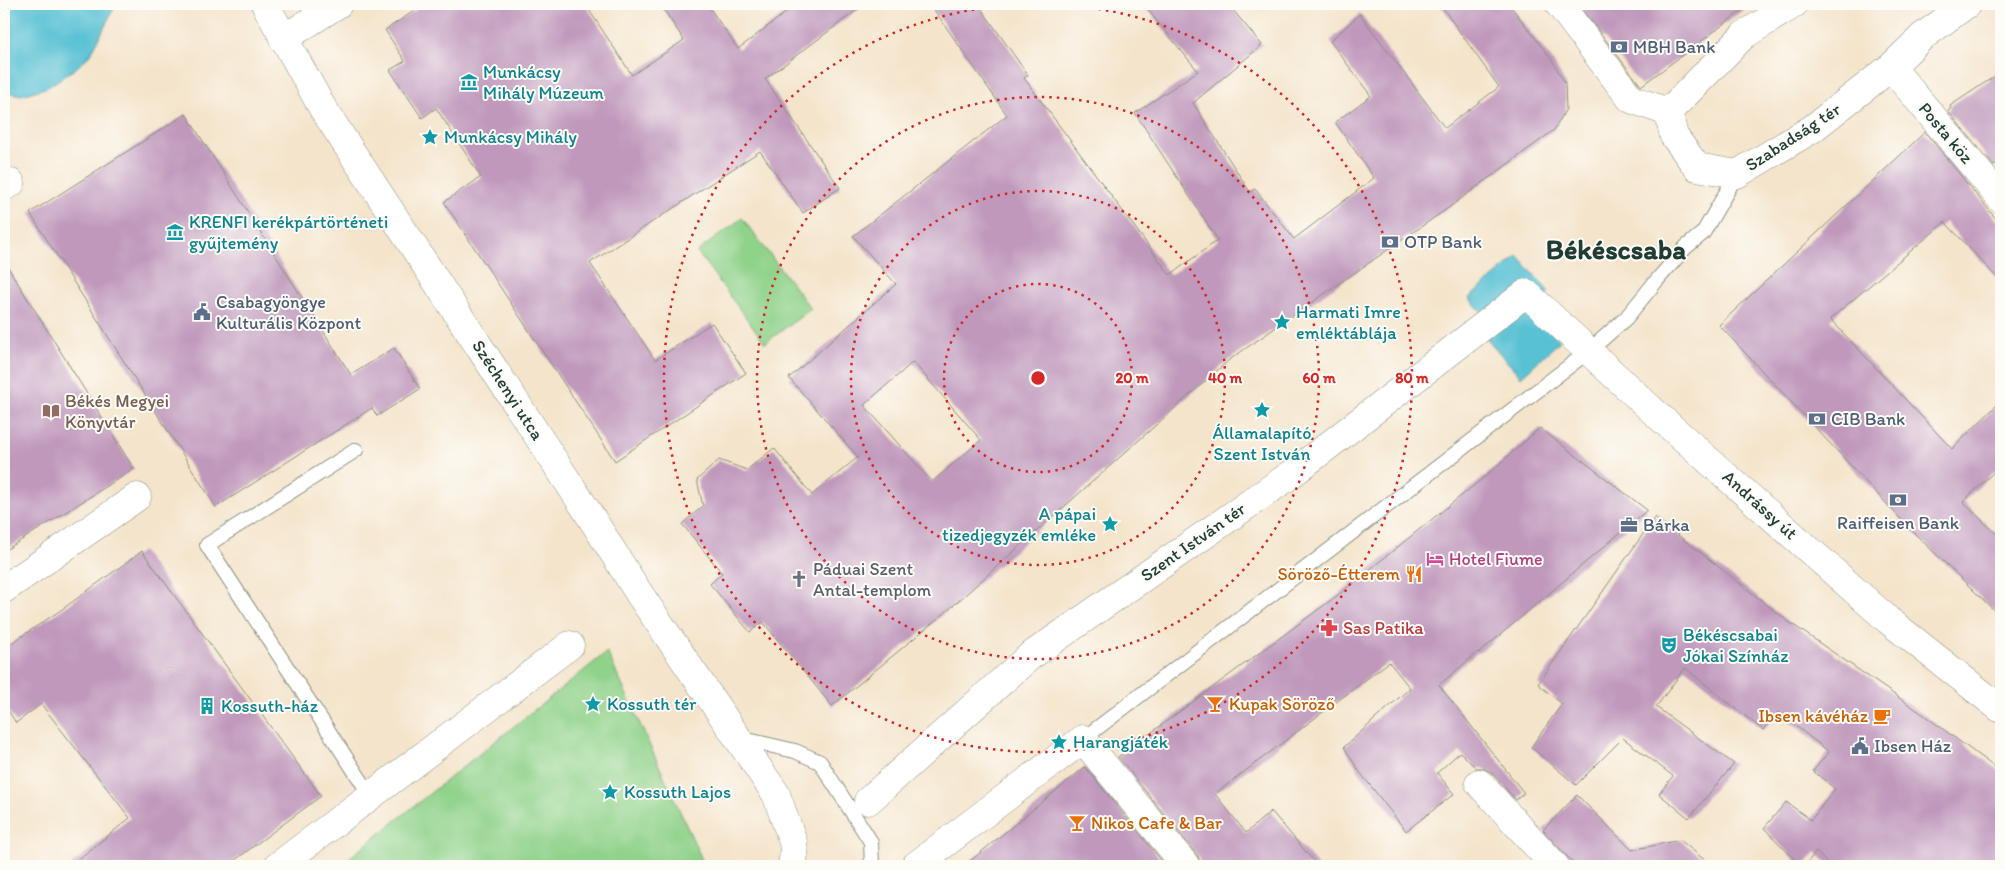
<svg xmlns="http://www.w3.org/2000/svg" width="2005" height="870" font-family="Itim,sans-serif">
	<rect width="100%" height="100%" fill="#fdfcf7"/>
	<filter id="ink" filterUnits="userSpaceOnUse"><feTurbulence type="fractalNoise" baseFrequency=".02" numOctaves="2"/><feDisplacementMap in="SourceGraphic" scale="10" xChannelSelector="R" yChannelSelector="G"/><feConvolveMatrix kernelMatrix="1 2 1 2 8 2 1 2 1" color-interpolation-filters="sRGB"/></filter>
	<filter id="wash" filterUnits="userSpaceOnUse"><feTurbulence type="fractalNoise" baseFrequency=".0096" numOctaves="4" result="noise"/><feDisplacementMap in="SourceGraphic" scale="20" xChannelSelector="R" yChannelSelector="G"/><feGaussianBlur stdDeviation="1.12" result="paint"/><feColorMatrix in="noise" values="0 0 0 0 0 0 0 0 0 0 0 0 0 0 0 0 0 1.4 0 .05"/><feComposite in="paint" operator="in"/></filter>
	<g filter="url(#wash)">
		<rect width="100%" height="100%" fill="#f4e4cb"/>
		<path fill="#8fd28a" stroke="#57885f" d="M742 218 811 309 765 343 697 252Z
			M607 652 705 866H339Z"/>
		<path fill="#58c1d4" stroke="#3c7f84" d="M4 4H116L91 54 76 68 48 87 22 95 4 92Z
			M1518 256 1549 292 1531 308 1560 341 1521 377 1478 329 1488 319 1469 298Z"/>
		<g id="blocks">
			<path fill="#bf98bc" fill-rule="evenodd" d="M425 4H585L632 75 684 40 660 4H707L738 49 797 4H865L765 79 840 188 803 213 760 151 590 263 655 360 712 323 746 373 615 461 444 202 481 177 436 108 422 118 390 70 405 61 385 30Z
				M930 4H978L1028 75 1024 78 1170 275 1218 240 1135 113 1198 71 1143 4H1228L1262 45 1193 103 1250 192 1255 189 1294 239 1374 178 1335 122 1371 96 1330 41 1360 14 1445 128 1499 87 1440 4H1509L1552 60 1565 83 1566 109 1554 130 1451 206 1229 360 947 611 832 706 763 622 750 632 710 584 722 573 682 524 703 506 697 480 719 460 747 470 774 448 812 495 858 457 789 378 896 284 853 236 1007 115ZM913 362 981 440 932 482 864 405Z
				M1578 4H1751L1641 86Z
				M2001 72V161L1994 166 1948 111 1951 108 1950 106Z
				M186 114 351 375 394 348 420 389 377 416 372 408 216 507 30 213Z
				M1925 132 2001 225V282L1945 222 1830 319 1952 449 2001 401V465L1963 502 2001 538V617L1914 533 1719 325Z
				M4 261 134 469 4 551Z
				M1540 428 1647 510 1479 653 1478 652 1439 685 1524 793 1516 800 1491 772 1483 768H1476L1460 752 1437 773 1454 794 1406 831 1359 771 1344 747 1410 688 1389 662 1215 794 1246 833 1271 811 1318 866H1201L1198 856 1118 757 1338 595 1482 479Z
				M1655 517 1789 622 1924 715 2001 772V866H1830L1816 852 1804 866H1801L1764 828 1786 802 1811 820 1835 789 1813 771 1829 752 1778 712 1763 730 1685 668 1656 707 1734 764 1689 818 1659 794 1673 776 1623 738 1576 785 1531 747 1562 704 1538 684Z
				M142 551 321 796 227 866H70L130 818 41 704 16 723 4 704V648L64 608Z
				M1085 767 1166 866H964Z
				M1577 795 1632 850 1680 840 1712 866H1576L1543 830Z"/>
		</g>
	</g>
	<g filter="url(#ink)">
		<use href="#blocks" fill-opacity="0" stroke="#8a9080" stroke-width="1"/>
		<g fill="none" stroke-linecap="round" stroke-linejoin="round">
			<g stroke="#8a9080" stroke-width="16">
				<path id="lane" d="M356 450 207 545 371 796
					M739 738 795 751 820 762 871 842 872 866
					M1083 739 1589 351 1626 318 1657 280 1686 247 1703 233 1737 174"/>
			</g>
			<g stroke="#8a9080" stroke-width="29">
				<path id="street" d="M1559 4 1631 99 1668 112
					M283 39 338 4
					M1891 67 2001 199
					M1668 112 1674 136 1697 167 1737 174 1812 129 1891 67 1922 37 1967 4
					M1668 112 1744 35 1794 4
					M4 187 11 183
					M4 589 137 497
					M1479 783 1555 866
					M868 801 1029 657 1289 476 1526 293 1653 411 1888 620 2001 709
					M278 866 570 645
					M915 866 1083 739 1186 866"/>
			</g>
			<g stroke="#8a9080" stroke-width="29">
				<path id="primary" d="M265 4 322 107 589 514 640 595 776 794 793 842 794 853 792 866"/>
			</g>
			<use href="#lane" stroke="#fff" stroke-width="14"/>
			<use href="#street" stroke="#fff" stroke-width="28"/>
			<use href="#primary" stroke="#fff" stroke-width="28"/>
		</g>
	</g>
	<g fill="none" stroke="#d62828" stroke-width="2.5" stroke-dasharray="2.5 5">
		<circle cx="1038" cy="378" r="94"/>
		<circle cx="1038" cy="378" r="187"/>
		<circle cx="1038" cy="378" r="281"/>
		<circle cx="1038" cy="378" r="374"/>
	</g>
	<defs>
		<g id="bank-bare" transform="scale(1.35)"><path d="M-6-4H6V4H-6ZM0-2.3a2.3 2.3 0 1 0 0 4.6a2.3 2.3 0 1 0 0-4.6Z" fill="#5c6f8a" stroke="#fdfcf7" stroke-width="2.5" paint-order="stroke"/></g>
		<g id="museum-bare" transform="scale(1.35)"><path d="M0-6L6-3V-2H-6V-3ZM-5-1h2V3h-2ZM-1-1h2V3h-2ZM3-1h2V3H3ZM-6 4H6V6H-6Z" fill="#0f9aa8" stroke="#fdfcf7" stroke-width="2.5" paint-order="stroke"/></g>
		<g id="sight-bare" transform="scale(1.35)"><path d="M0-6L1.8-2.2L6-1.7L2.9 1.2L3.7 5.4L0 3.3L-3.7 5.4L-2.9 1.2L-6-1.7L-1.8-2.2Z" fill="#0f9aa8" stroke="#fdfcf7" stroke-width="2.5" paint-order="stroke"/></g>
		<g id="civic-bare" transform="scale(1.35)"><path d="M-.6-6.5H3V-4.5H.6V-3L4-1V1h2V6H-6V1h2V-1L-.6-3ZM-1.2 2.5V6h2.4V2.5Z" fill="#5c6f8a" stroke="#fdfcf7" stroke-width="2.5" paint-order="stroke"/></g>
		<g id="library-bare" transform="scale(1.35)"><path d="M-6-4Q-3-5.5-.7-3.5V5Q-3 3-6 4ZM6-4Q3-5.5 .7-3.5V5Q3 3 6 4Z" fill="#8d6e63" stroke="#fdfcf7" stroke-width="2.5" paint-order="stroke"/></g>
		<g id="office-bare" transform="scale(1.35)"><path d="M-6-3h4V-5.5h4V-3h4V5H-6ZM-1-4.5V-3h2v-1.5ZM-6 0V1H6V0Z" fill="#5c6f8a" stroke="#fdfcf7" stroke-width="2.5" paint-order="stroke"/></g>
		<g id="hotel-bare" transform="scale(1.35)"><path d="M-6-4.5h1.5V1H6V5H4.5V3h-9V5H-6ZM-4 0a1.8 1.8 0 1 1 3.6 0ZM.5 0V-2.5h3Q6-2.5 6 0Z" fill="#d1479c" stroke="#fdfcf7" stroke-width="2.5" paint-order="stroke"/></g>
		<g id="restaurant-bare" transform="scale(1.35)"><path d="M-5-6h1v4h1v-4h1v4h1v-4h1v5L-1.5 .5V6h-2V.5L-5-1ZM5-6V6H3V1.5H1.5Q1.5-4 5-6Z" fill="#e8710a" stroke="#fdfcf7" stroke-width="2.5" paint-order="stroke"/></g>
		<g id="church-bare" transform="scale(1.35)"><path d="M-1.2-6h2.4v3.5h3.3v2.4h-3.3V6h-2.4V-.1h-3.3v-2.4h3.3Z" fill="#6b7280" stroke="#fdfcf7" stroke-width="2.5" paint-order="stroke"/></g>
		<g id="pharmacy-bare" transform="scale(1.35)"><path d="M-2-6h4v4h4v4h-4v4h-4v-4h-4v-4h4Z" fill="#e0444e" stroke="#fdfcf7" stroke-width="2.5" paint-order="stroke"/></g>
		<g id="theatre-bare" transform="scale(1.35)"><path d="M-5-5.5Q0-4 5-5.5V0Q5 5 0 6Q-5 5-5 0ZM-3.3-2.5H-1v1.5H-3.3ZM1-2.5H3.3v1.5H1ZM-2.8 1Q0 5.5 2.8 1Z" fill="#0f9aa8" stroke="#fdfcf7" stroke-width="2.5" paint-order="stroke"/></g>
		<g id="bar-bare" transform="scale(1.35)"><path d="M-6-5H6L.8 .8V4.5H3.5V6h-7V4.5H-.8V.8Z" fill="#e8710a" stroke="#fdfcf7" stroke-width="2.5" paint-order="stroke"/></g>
		<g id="building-bare" transform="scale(1.35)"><path d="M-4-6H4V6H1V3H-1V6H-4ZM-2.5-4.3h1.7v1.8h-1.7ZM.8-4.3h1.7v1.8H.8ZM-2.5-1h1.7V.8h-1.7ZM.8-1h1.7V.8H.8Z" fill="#0f9aa8" stroke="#fdfcf7" stroke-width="2.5" paint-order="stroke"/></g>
		<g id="cafe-bare" transform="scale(1.35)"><path d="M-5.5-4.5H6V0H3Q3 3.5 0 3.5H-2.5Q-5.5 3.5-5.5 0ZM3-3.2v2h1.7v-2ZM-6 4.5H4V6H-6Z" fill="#e8710a" stroke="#fdfcf7" stroke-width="2.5" paint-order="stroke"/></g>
	</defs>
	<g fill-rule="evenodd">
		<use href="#bank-bare" x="1619" y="47"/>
		<use href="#museum-bare" x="469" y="82"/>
		<use href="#sight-bare" x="430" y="137"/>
		<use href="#museum-bare" x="175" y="232"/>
		<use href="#bank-bare" x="1390" y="242"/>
		<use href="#civic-bare" x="202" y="312"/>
		<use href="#sight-bare" x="1282" y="322"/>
		<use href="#sight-bare" x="1262" y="410"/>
		<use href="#library-bare" x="51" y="411"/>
		<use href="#bank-bare" x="1817" y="419"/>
		<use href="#bank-bare" x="1898" y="500"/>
		<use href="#sight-bare" x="1110" y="524"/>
		<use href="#office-bare" x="1629" y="525"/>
		<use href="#hotel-bare" x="1435" y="559"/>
		<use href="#restaurant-bare" x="1414" y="574"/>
		<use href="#church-bare" x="799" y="579"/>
		<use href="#pharmacy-bare" x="1329" y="628"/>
		<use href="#theatre-bare" x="1669" y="645"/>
		<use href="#sight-bare" x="593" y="704"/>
		<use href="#bar-bare" x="1215" y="704"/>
		<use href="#building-bare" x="207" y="706"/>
		<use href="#cafe-bare" x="1882" y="716"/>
		<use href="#sight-bare" x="1059" y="742"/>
		<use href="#civic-bare" x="1860" y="746"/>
		<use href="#sight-bare" x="610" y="792"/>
		<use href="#bar-bare" x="1077" y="823"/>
	</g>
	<g text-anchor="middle" stroke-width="4" stroke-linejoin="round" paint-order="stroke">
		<g font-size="18" fill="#4e5e75" stroke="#fdfcf7" text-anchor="start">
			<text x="1633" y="53">MBH Bank</text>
			<text x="1404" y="248">OTP Bank</text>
			<text x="216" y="308">Csabagyöngye<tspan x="216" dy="21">Kulturális Központ</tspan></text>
			<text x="1831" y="425">CIB Bank</text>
			<text x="1898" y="529" text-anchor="middle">Raiffeisen Bank</text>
			<text x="1643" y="531">Bárka</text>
			<text x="1874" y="752">Ibsen Ház</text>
		</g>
		<g font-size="18" fill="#0d838f" stroke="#fdfcf7" text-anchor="start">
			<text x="483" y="78">Munkácsy<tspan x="483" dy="21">Mihály Múzeum</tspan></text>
			<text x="444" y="143">Munkácsy Mihály</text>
			<text x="189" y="228">KRENFI kerékpártörténeti<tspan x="189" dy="21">gyűjtemény</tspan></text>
			<text x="1296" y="318">Harmati Imre<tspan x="1296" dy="21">emléktáblája</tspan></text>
			<text x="1262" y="439" text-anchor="middle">Államalapító<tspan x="1262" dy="21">Szent István</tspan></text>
			<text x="1096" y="520" text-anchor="end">A pápai<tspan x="1096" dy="21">tizedjegyzék emléke</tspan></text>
			<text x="1683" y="641">Békéscsabai<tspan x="1683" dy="21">Jókai Színház</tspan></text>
			<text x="607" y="710">Kossuth tér</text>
			<text x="221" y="712">Kossuth-ház</text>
			<text x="1073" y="748">Harangjáték</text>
			<text x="624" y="798">Kossuth Lajos</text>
		</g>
		<g font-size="18" fill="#1f3d34" stroke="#fdfcf7">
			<text transform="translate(1946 133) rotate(50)" y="6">Posta köz</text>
			<text transform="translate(1793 137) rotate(-33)" y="6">Szabadság tér</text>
			<text transform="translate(508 390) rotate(57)" y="6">Széchenyi utca</text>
			<text transform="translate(1760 505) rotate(42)" y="6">Andrássy út</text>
			<text transform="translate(1193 542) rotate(-35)" y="6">Szent István tér</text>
		</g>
		<g font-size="18" fill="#785e54" stroke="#fdfcf7" text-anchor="start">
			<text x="65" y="407">Békés Megyei<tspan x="65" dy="21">Könyvtár</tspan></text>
		</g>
		<g font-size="18" fill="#b23c85" stroke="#fdfcf7" text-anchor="start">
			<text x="1449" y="565">Hotel Fiume</text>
		</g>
		<g font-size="18" fill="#5b616d" stroke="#fdfcf7" text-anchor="start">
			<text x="813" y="575">Páduai Szent<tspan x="813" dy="21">Antal-templom</tspan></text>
		</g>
		<g font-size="18" fill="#c56008" stroke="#fdfcf7" text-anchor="end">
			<text x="1400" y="580">Söröző-Étterem</text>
			<text x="1229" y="710" text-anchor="start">Kupak Söröző</text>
			<text x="1868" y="722">Ibsen kávéház</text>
			<text x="1091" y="829" text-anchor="start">Nikos Cafe &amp; Bar</text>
		</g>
		<g font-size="18" fill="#be3a42" stroke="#fdfcf7" text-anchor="start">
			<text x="1343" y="634">Sas Patika</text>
		</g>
		<g font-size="28" font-weight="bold" fill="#1f3d34" stroke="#fdfcf7">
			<text x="1616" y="259">Békéscsaba</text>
		</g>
	</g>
	<circle cx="1038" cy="378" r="8" fill="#d62828" stroke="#fdfcf7" stroke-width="2.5"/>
	<g font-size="15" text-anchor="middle" font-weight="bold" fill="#d62828" stroke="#fdfcf7" stroke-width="4" stroke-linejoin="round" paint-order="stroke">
		<text x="1132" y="383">20 m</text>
		<text x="1225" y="383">40 m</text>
		<text x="1319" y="383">60 m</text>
		<text x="1412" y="383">80 m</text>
	</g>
	<rect width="2005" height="870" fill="none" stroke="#fdfcf7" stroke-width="20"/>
</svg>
